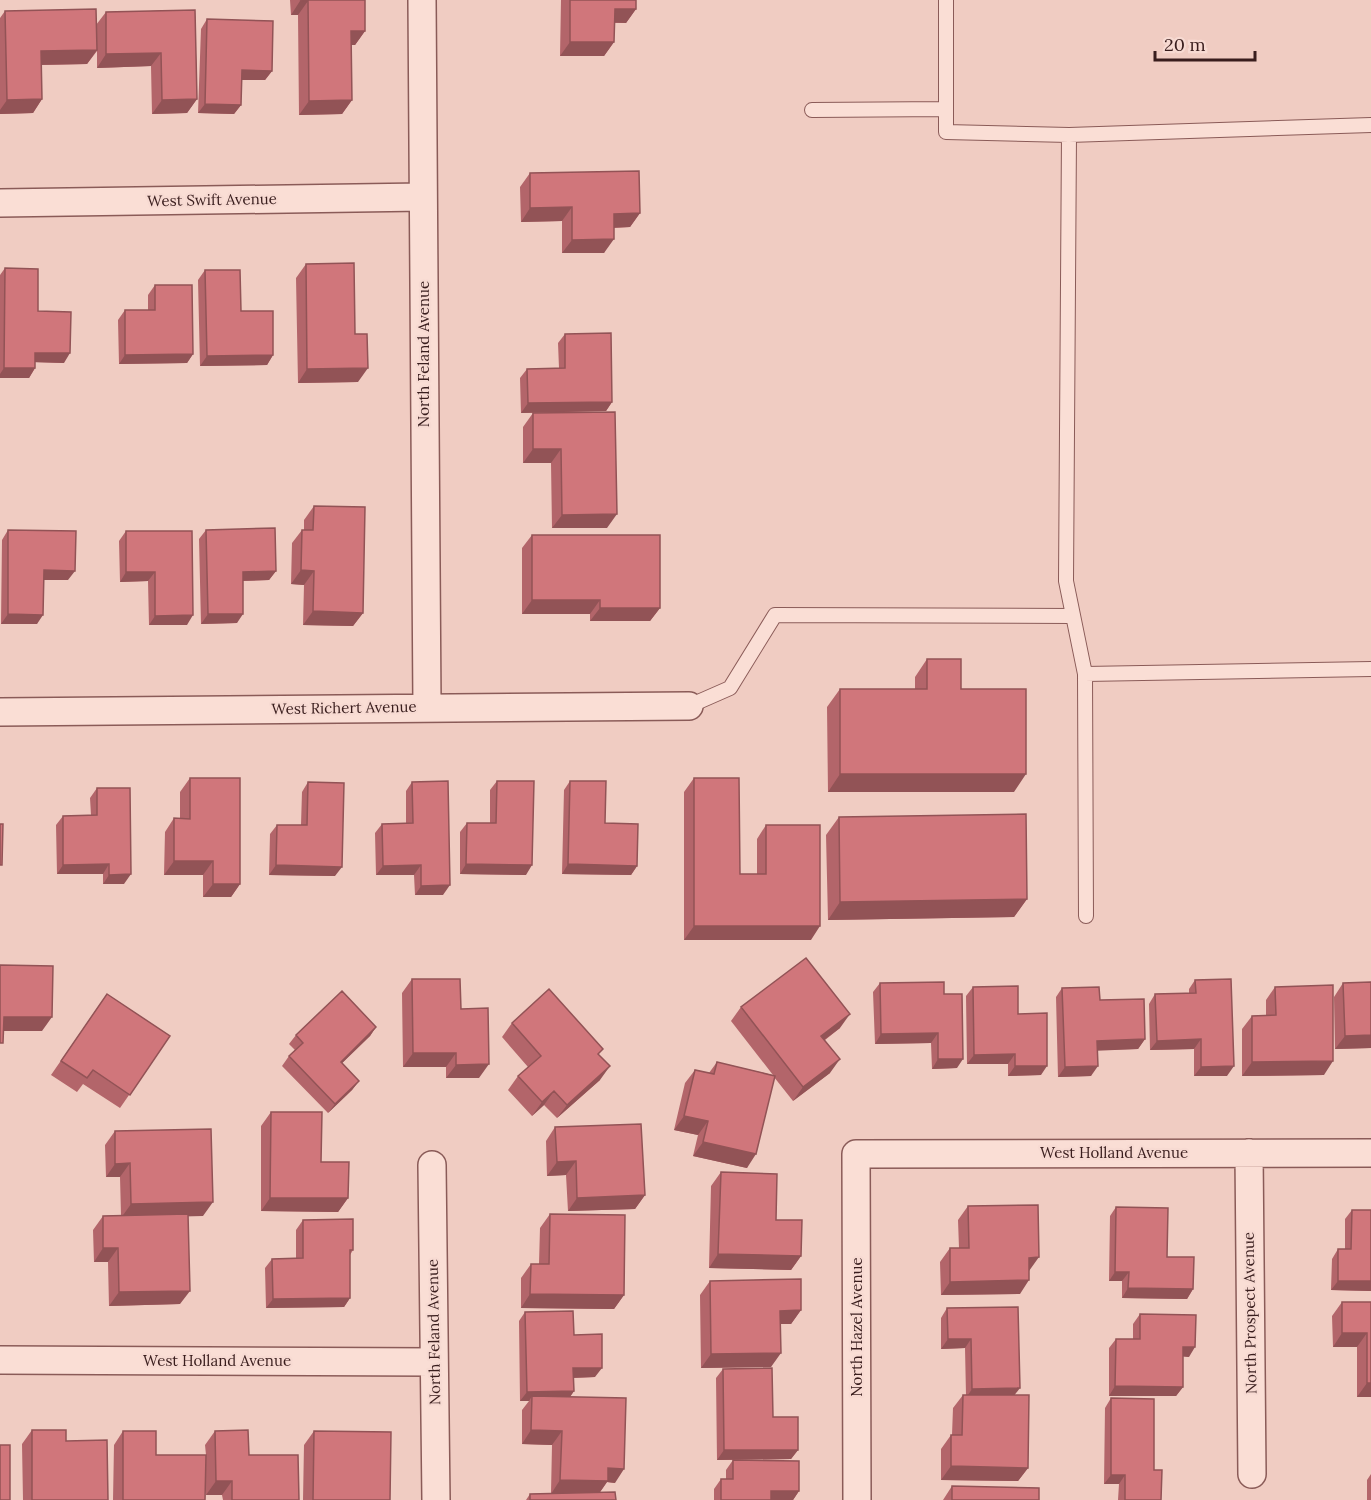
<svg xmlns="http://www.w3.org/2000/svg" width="1371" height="1500" font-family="Lora,serif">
	<rect width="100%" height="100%" fill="#f0ccc2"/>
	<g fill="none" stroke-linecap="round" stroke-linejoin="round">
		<g stroke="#8a5b58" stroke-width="16">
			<path id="lane" d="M946 0V132L1069 135 1371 125
				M812 110 946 109
				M1069 135 1066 581 1085 674 1371 669
				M1085 674 1086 916
				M689 706 730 688 775 615 1073 616"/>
		</g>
		<g stroke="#8a5b58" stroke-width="30">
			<path id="street" d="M422 0 427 707
				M0 203 423 197
				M0 712 689 706
				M1249 1153 1252 1474
				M432 1165 436 1500
				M0 1360 434 1362
				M857 1500 856 1154 1371 1153"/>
		</g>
		<use href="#lane" stroke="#faded5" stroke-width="14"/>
		<use href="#street" stroke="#faded5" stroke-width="27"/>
	</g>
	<path fill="#b3656a" d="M290 0H365V31L355 45H351L352 100 342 114 299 115 298 15H291Z
		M561 0H636V9L626 23H614V42L604 56H560Z
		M195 10 197 99 187 113 152 114 151 66 97 68V51L87 64 42 65V99L33 113 0 114V18L5 11 96 25 106 12Z
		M207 19 272 71 265 80H241V105L234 114 198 113 201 29Z
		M530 173 640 213 630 227 614 228 604 253H562V221L521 222 520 187Z
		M306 264 355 334 358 382 298 383 296 278Z
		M5 268 64 363 35 362V368L29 378H0V275Z
		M205 270 241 311 273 355 267 365 200 366 198 280Z
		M155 285 193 354 187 363 119 364 118 320 125 310H148V295Z
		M565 334 612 402 606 411 521 413 520 378 527 369 559 368 558 343Z
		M615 412 607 528H552L551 463H523V427L533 413Z
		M314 506 363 613 353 626 303 625 304 585 291 584 292 543 302 530H304V520Z
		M8 530 68 580H44L37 624H1L2 540Z
		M206 530 276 571 269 580 243 581 237 623 201 624 199 539Z
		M126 531H192L187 625H149L148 581 120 582 119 541Z
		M532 535 660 608 650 621H590V614H522V548Z
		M927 659 961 689 1014 792H828L827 707 840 689H915V677Z
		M190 778 240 884 231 897H203V875H164L165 832 174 818 180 819V792Z
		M694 778 740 874H757V839L766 825 811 940H684V792Z
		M497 781 526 875 460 874V832L467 823H490V790Z
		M570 781 605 823 637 866 631 875 562 874 564 790Z
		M308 782 335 876 269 875 270 834 277 825H301L302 792Z
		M412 782 443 895H415L414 875H376L375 833 382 824H406V791Z
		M97 788 124 884H103V874H57L56 825 63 816 91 815 90 798Z
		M839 817 1027 899 1014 917 828 920 826 835Z
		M412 979 461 1009 479 1078H446V1067H403L402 993Z
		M1195 980 1227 1076H1194V1049L1150 1050 1149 1004 1155 994 1189 993V989Z
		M1371 982V1048L1335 1049 1334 997 1343 983Z
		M880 983 944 994 957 1068 932 1069 931 1043 875 1044 873 992Z
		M973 987 1018 1014 1041 1075 1008 1076V1064H967L966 996Z
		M1275 987 1324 1075 1242 1076V1029L1252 1016 1266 1015V1000Z
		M1062 988 1100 1000 1145 1039 1138 1049 1097 1050 1091 1076 1058 1077 1056 997Z
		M107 994 170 1036 120 1108 83 1084 77 1092 51 1075Z
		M741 1007 840 1028 825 1040 830 1073 793 1101 774 1077 747 1168 693 1156 698 1135 674 1130 685 1083 695 1070 709 1073 717 1062 773 1075 731 1021Z
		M512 1023 599 1055 600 1080 557 1118 544 1105 532 1116 508 1090 518 1076 528 1067 502 1037Z
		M376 1027 370 1036 342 1063 359 1081 352 1090 328 1113 282 1066 289 1056 295 1050 289 1044 296 1035Z
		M271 1112 321 1162 348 1198 338 1212 261 1211V1126Z
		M555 1127 645 1195 635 1209 568 1211 566 1175 547 1176 546 1141Z
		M115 1131 203 1216H188L180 1304 109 1306 108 1262H94L93 1230 103 1216 121 1215 120 1177H106L105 1145Z
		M721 1172 801 1256 791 1270 709 1268 711 1186Z
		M968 1206 1020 1294 941 1295 940 1262 950 1248H959L958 1220Z
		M1116 1207 1167 1257 1193 1289 1187 1299 1122 1298V1281H1109L1110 1216Z
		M1352 1210H1371V1291L1331 1290 1332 1259 1338 1249H1345V1219Z
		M550 1214 624 1295 614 1309 521 1308V1278L531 1264H539L540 1228Z
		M303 1220 353 1250 350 1255V1298L344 1307 266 1308 265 1268 272 1259 296 1258V1230Z
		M710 1281 801 1310 791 1324H780L771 1367 701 1368 700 1295Z
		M1342 1302H1371V1397H1357V1347H1333L1332 1316Z
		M947 1308 1015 1395 1028 1468 1018 1481 941 1480V1449L951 1435H952L953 1408 963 1395H966L965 1348 941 1349V1318Z
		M525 1312 574 1335 595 1377 574 1378V1391L570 1397 615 1483 607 1482 600 1492 616 1500H526L530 1494 551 1493 552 1445 522 1444V1410L529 1401H520L519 1321Z
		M1140 1314 1189 1357 1183 1356V1387L1176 1396H1109V1348L1116 1339H1133V1324Z
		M723 1369 773 1417 798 1450 791 1459 717 1460 716 1378Z
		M1111 1398 1154 1470 1161 1500H1118L1119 1484H1104L1105 1408Z
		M32 1430 66 1441 108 1500H23L22 1444Z
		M123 1431 156 1455H206L205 1445 215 1431 249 1455 299 1500H223L222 1495H206V1459L205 1500H113L114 1445Z
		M314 1431 390 1500H303L304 1445Z
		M733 1460 799 1491 793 1500H714V1489L721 1479H726V1470Z
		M1371 1474V1500H1367V1480Z
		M952 1486 1039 1500H943Z"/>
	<path fill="#925356" d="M300 1H308L298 15H291Z
		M615 9H636L626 23 605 22Z
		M351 31H365L355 45H342Z
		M570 42H614L604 56H560Z
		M97 50 87 64 32 65 41 51Z
		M161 53 151 66 97 68 106 54Z
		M242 70 272 71 265 80H235Z
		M42 99 33 113 0 114V110L7 100Z
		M197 99 187 113 152 114 162 100Z
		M352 100 342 114 299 115 309 101Z
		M205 104 241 105 234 114 198 113Z
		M572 207 562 221 521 222 530 208Z
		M640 213 630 227 604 228 614 214Z
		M614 239 604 253H562L572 240Z
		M35 353H70L64 363 29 362Z
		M193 354 187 363 119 364 125 355Z
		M273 355 267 365 200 366 207 356Z
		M4 368H35L29 378H0V374Z
		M368 368 358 382 298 383 307 369Z
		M612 402 606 411 521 413 528 403Z
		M533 449H561L551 463H523Z
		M617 514 607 528H552L562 515Z
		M44 570 75 571 68 580H37Z
		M301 570 314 571 304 585 291 584Z
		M276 571 269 580 236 581 243 572Z
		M126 572H155L148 581 120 582Z
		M532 600H600L590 614H522Z
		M600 608H660L650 621H590Z
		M313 611 363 613 353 626 303 625Z
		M8 614 43 615 37 624H1Z
		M208 614H243L237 623 201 624Z
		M193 615 187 625H149L155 616Z
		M840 774H1026L1014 792H828Z
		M174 861H213L203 875H164Z
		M109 864 103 874H57L63 865Z
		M466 864 532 865 526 875 460 874Z
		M568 864 637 866 631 875 562 874Z
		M276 865 342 867 335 876 269 875Z
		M421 865 414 875H376L383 866Z
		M131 874 124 884H103L109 875Z
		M213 884H240L231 897H203Z
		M450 885 443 895H415L421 886Z
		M1027 899 1014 917 828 920 840 902Z
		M694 926H820L811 940H684Z
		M850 1014 840 1028 812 1049 821 1036Z
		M4 1017H52L42 1031H0Z
		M376 1027 370 1036 334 1071 341 1062Z
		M938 1033 931 1043 875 1044 881 1034Z
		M1371 1035V1048L1335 1049 1345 1036Z
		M1145 1039 1138 1049 1091 1051 1097 1041Z
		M1201 1039 1194 1049 1150 1050 1157 1041Z
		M413 1053H456L446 1067H403Z
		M1015 1054 1008 1064H967L974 1055Z
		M840 1059 830 1073 793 1101 803 1087Z
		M938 1059H963L957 1068 932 1069Z
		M1333 1061 1324 1075 1242 1076 1252 1062Z
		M489 1064 479 1078H446L456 1065Z
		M610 1066 600 1080 557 1118 567 1105Z
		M1015 1066H1047L1041 1075 1008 1076Z
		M1098 1066 1091 1076 1058 1077 1065 1067Z
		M1234 1066 1227 1076H1194L1201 1067Z
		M359 1081 352 1090 328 1113 335 1104Z
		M554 1091 544 1105 532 1116 542 1102Z
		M684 1116 708 1121 698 1135 674 1130Z
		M703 1142 756 1154 747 1168 693 1156Z
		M576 1161 566 1175 547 1176 557 1162Z
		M130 1163 120 1177H106L115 1164Z
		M645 1195 635 1209 568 1211 577 1198Z
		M270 1198H348L338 1212 261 1211Z
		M213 1202 203 1216 121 1218 131 1204Z
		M103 1248H118L108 1262H94Z
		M718 1254 801 1256 791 1270 709 1268Z
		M1039 1257 1029 1271V1258Z
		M1115 1272H1129L1122 1281H1109Z
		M1029 1280 1020 1294 941 1295 950 1282Z
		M1338 1281H1371V1291L1331 1290Z
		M1128 1288 1193 1289 1187 1299 1122 1298Z
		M190 1291 180 1304 109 1306 119 1292Z
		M530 1294 624 1295 614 1309 521 1308Z
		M350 1298 344 1307 266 1308 273 1299Z
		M801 1310 791 1324H770L780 1311Z
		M1342 1333H1367L1357 1347H1333Z
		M948 1339H971L965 1348 941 1349Z
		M1183 1347H1195L1189 1357 1176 1356Z
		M781 1353 771 1367 701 1368 711 1354Z
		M573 1368H602L595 1377 567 1378Z
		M1367 1383H1371V1397H1357Z
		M1115 1386 1183 1387 1176 1396H1109Z
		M1020 1388 1013 1397 966 1398 972 1389Z
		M574 1391 567 1401 532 1396 529 1401H520L527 1392Z
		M531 1430 562 1431 552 1445 522 1444Z
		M724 1450H798L791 1459 717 1460Z
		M951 1466 1028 1468 1018 1481 941 1480Z
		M608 1468 624 1469 615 1483 607 1482 598 1495 551 1494 560 1480Z
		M1111 1475H1125L1119 1484H1104Z
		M216 1481H232L222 1495H206Z
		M771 1491H799L793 1500H765Z"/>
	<path fill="#d0767b" stroke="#925356" stroke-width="1.5" d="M300 0H365V31H351L352 100 309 101 308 1Z
		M570 0H636V9H615L614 42H570Z
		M96 9 97 50 41 51 42 99 7 100 5 11Z
		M195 10 197 99 162 100 161 53 106 54V12Z
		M207 19 273 21 272 71 242 70 241 105 205 104Z
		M639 171 640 213 614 214V239L572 240V207L530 208V173Z
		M354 263 355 334H367L368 368 307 369 306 264Z
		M5 268 38 269V311L71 312 70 353H35V368H4Z
		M205 270H240L241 311H273V355L207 356Z
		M155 285H192L193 354 125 355V310H155Z
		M611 333 612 402 528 403 527 369 565 368V334Z
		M615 412 617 514 562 515 561 449H533V413Z
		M314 506 365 507 363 613 313 611 314 571 301 570 302 530H313Z
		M275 528 276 571 243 572V614H208L206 530Z
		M8 530 76 531 75 571 44 570 43 615 8 614Z
		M126 531H192L193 615 155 616V572H126Z
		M532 535H660V608H600V600H532Z
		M927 659H961V689H1026V774H840V689H927Z
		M190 778H240V884H213V861H174V818L190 819Z
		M694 778H739L740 874H766V825H820V926H694Z
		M448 781 450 885 421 886V865L383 866 382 824 413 823 412 782Z
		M497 781H534L532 865 466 864 467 823H496Z
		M570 781H606L605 823 638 824 637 866 568 864Z
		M308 782 344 783 342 867 276 865 277 825H307Z
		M97 788H130L131 874 109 875V864L63 865V816L97 815Z
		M1026 814 1027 899 840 902 839 817Z
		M0 824H3L2 865H0Z
		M806 958 850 1014 821 1036 840 1059 803 1087 741 1007Z
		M0 965 53 966 52 1017H4L3 1043H0Z
		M412 979H460L461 1009 488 1008 489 1064 456 1065V1053H413Z
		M1231 979 1234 1066 1201 1067V1039L1157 1041 1155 994 1196 993 1195 980Z
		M944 982V994H962L963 1059H938V1033L881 1034 880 983Z
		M1371 982V1035L1345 1036 1343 983Z
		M1333 985V1061L1252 1062V1016L1276 1015 1275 987Z
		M1018 986V1014L1047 1013V1066H1015V1054L974 1055 973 987Z
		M1099 987 1100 1000 1144 999 1145 1039 1097 1041 1098 1066 1065 1067 1062 988Z
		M549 989 603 1049 598 1054 610 1066 567 1105 554 1091 542 1102 518 1076 541 1056 512 1023Z
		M342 991 376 1027 341 1062 359 1081 335 1104 289 1056 303 1043 296 1035Z
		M107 994 170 1036 130 1095 93 1070 87 1078 61 1061Z
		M717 1062 775 1076 756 1154 703 1142 708 1121 684 1116 695 1070 714 1074Z
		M271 1112H322L321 1162H349L348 1198H270Z
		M641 1124 645 1195 577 1198 576 1161 557 1162 555 1127Z
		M211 1129 213 1202 131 1204 130 1163 115 1164V1131Z
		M721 1172 777 1174 776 1220H802L801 1256 718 1254Z
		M1038 1205 1039 1257 1029 1258V1280L950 1282V1248H969L968 1206Z
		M1116 1207 1168 1208 1167 1257H1194L1193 1289 1128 1288 1129 1272H1115Z
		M1352 1210H1371V1281H1338V1249H1351Z
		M188 1214 190 1291 119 1292 118 1248H103V1216Z
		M550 1214 625 1215 624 1295 530 1294 531 1264H549Z
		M353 1219V1250H350V1298L273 1299 272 1259 303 1258V1220Z
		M801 1279V1310L780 1311 781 1353 711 1354 710 1281Z
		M1342 1302H1371V1383H1367V1333H1342Z
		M1018 1307 1020 1388 972 1389 971 1339H948L947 1308Z
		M573 1311 574 1335 602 1334V1368H573L574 1391 527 1392 525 1312Z
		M1140 1314 1196 1315 1195 1347H1183V1387L1115 1386 1116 1339H1140Z
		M772 1368 773 1417H798V1450H724L723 1369Z
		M963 1395H1029L1028 1468 951 1466V1435H962Z
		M532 1396 626 1398 624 1469 608 1468V1481L560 1480 562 1431 531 1430Z
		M1111 1398 1154 1399V1470H1162L1161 1500H1125V1475H1111Z
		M32 1430H66V1441L107 1440 108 1500H32Z
		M248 1430 249 1455H298L299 1500H232V1481H216L215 1431Z
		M123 1431H156V1455H206L205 1500H123Z
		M314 1431 391 1432 390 1500H313Z
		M0 1445H10V1500H0Z
		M733 1460 799 1461V1491H771V1500H721V1479H733Z
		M952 1486 1039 1488V1500H952Z
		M615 1492 616 1500H530V1494Z"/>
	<g text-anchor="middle" stroke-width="4.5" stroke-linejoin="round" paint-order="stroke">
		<g font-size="15" fill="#391d1d" stroke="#f7dad2">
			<text transform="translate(212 200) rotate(-1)" y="5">West Swift Avenue</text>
			<text transform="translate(424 354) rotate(-90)" y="5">North Feland Avenue</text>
			<text transform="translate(344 708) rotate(-1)" y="5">West Richert Avenue</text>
			<text x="1114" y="1158">West Holland Avenue</text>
			<text transform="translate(1250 1313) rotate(-91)" y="5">North Prospect Avenue</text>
			<text transform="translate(857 1327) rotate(-90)" y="5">North Hazel Avenue</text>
			<text transform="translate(434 1332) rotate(-91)" y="5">North Feland Avenue</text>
			<text x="217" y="1366">West Holland Avenue</text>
		</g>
	</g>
	<path d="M1155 51v9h100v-9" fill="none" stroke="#391d1d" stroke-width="3"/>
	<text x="1164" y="51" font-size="18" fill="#391d1d" stroke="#f7dad2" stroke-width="4.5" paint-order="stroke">20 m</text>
</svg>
